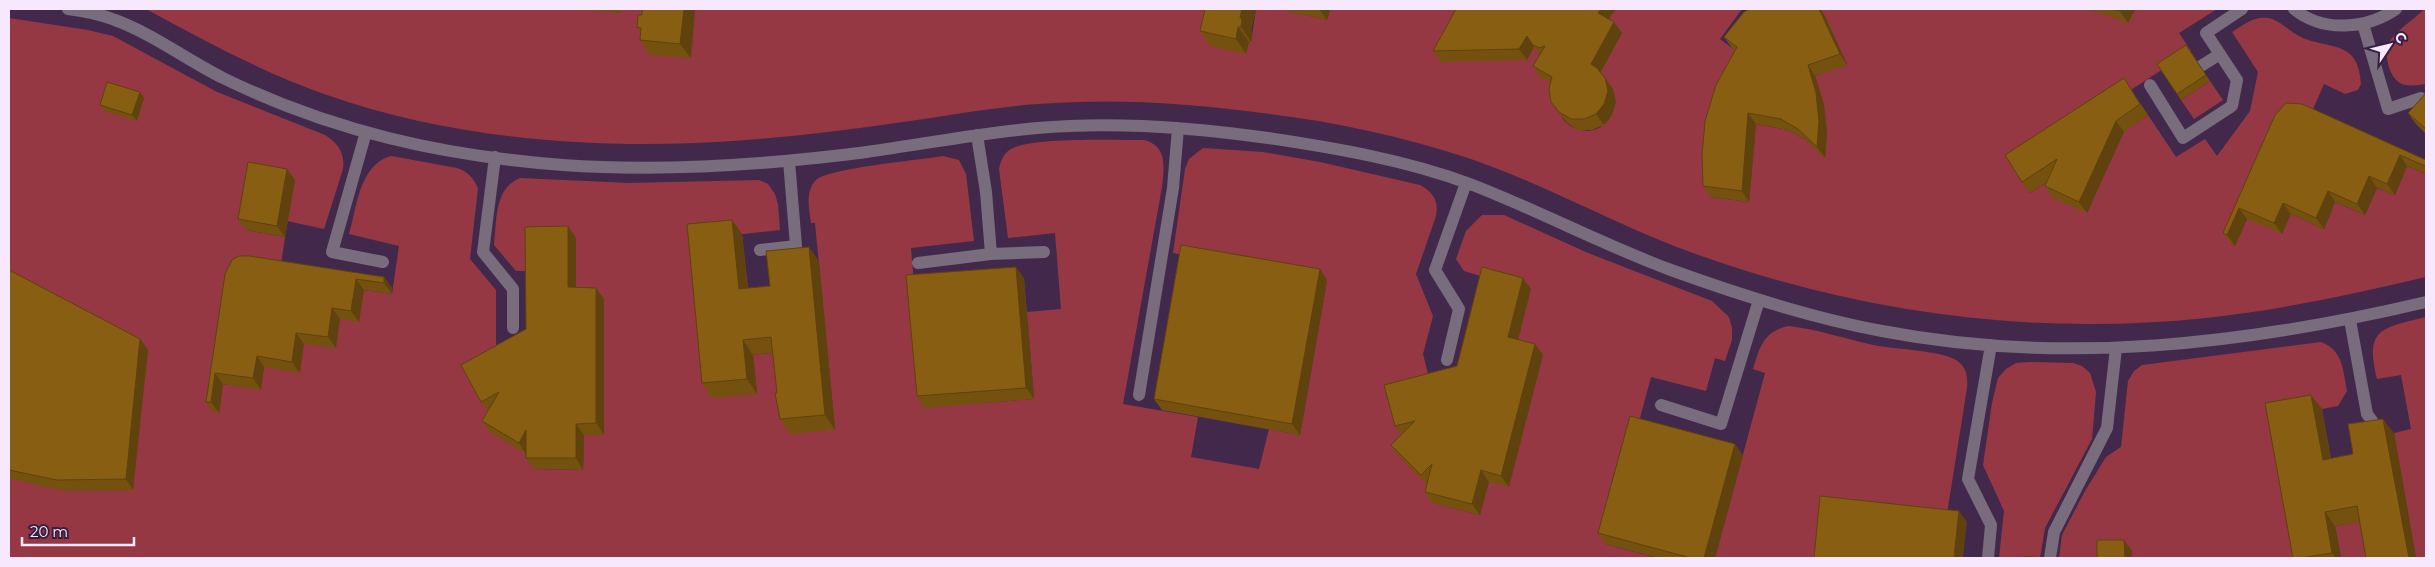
<svg xmlns="http://www.w3.org/2000/svg" width="2435" height="567" font-family="Montserrat,sans-serif">
	<rect width="100%" height="100%" fill="#42294c"/>
	<path fill="#963843" d="M146 9H585L622 13V9H654L690 58 695 9H1218L1249 42H1251L1256 9H1288V11L1327 20 1330 9C1364 9 1398 9 1432 9 1443 9 1458 6 1470 9 1475 10 1532 44 1535 47 1543 59 1552 73 1559 86 1567 102 1550 120 1578 129 1610 140 1630 93 1599 75L1606 24 1615 9H1742L1720 39 1745 58 1711 197 1749 202 1756 124 1788 130 1806 140 1825 157C1828 128 1824 104 1815 76L1847 64 1820 9H2088L2128 22 2135 9H2217L2179 33 2191 51 2013 166 2030 193 2064 171 2087 213 2123 132 2148 115 2176 157 2205 139 2217 156 2250 111 2258 72 2232 32C2243 25 2254 16 2268 18 2280 20 2290 32 2301 37 2329 50 2359 39 2361 84L2358 90 2345 94 2324 84 2310 116 2231 244 2235 246 2247 219 2291 214 2324 229 2335 202 2365 215 2377 188 2395 195 2407 166 2426 174V277C2354 294 2281 310 2206 318 2023 337 1846 311 1674 246 1605 219 1539 182 1468 158 1402 136 1331 121 1262 113 1187 103 1113 98 1038 104 995 107 953 115 910 121 855 129 801 136 746 140 609 151 457 141 327 95 264 73 205 41 146 9Z
		M2424 9H2426V84C2418 85 2407 87 2400 83 2388 76 2383 51 2390 41 2399 28 2414 20 2424 9Z
		M9 18 88 30 113 36 217 92 325 135C338 143 345 153 343 169L324 229 287 221 294 180 246 230 285 237 280 271 256 267 214 413H219L223 384 260 389 264 367 340 319 364 290 392 294 399 246 349 234C357 207 359 165 391 156L457 168C468 172 473 177 478 188L470 259 496 290V361L534 441V469L583 470 584 435 604 434V299L533 271H516L494 245C497 219 494 189 520 178L629 183 759 180 768 184 775 194 778 204 780 230 697 239 757 394 753 355 782 352 835 429 815 223H811C809 209 805 191 816 180 829 168 921 160 943 156L959 160 966 174 974 241 911 248 924 407 1034 399 1027 312 1061 309 1055 233 1008 238 999 169C1001 160 1004 152 1013 148 1035 137 1116 140 1144 140 1168 146 1164 167 1162 187L1123 404 1198 417 1191 457 1259 469 1269 429 1300 435 1327 281 1173 253 1185 169 1189 159 1203 148 1263 152 1320 162 1420 185C1433 192 1439 201 1436 216L1416 274 1433 316 1423 354 1431 386 1428 486 1433 503 1480 515 1516 348 1490 279 1464 271 1456 259 1466 231 1482 215H1504L1588 253 1712 301 1729 317 1732 328V340L1725 361 1715 358 1706 391 1651 377 1606 544 1657 558H9Z
		M2210 81 2223 100 2194 119 2181 100Z
		M2426 317V558H2416L2394 433 2411 429 2401 375 2377 379C2364 328 2382 328 2426 317Z
		M1788 326C1818 329 1848 340 1878 346 1897 349 1939 351 1954 359 1966 365 1968 375 1967 388L1946 520 1823 558H1715L1765 373 1753 369C1760 347 1763 332 1788 326Z
		M2321 342C2343 350 2343 370 2347 391L2338 406 2322 409 2300 558H2132L2131 551 2105 558H2059L2062 535 2085 491 2106 457 2121 447 2128 381 2134 371 2142 365Z
		M2029 362 2073 363 2082 366 2090 373 2096 392 2092 439 2045 528 2040 558H1999L2004 511 1983 465 1992 403 1998 378 2006 369 2016 363Z
		M2367 520 2374 558H2341L2335 526Z"/>
	<g fill="none" stroke-linecap="round" stroke-linejoin="round">
		<path stroke="#786c7d" stroke-width="12" d="M68 9C84 11 100 14 115 20 153 34 187 60 223 78 331 131 443 156 563 165 665 172 766 165 867 152 924 144 980 133 1037 128 1114 121 1191 127 1268 138 1335 148 1406 160 1470 184 1538 210 1603 245 1671 270 1740 295 1811 318 1882 331 2064 366 2248 344 2426 302
			M2294 9C2323 33 2367 29 2396 9
			M2363 24 2388 109 2421 98 2426 103
			M2201 66 2220 54
			M2150 85 2183 138 2232 106 2237 80 2206 33 2242 9
			M366 132 332 252 383 262
			M977 135 986 192 991 254
			M495 157 483 252 513 289V328
			M760 250 796 246 789 161
			M918 263 991 254 1044 252
			M2350 320 2367 414 2373 422 2376 436
			M1447 360 1459 309 1435 270 1466 183
			M1139 395 1173 188 1178 128
			M1661 405 1721 424 1759 300
			M1988 558 1991 525 1968 479 1991 345
			M2050 558 2054 532 2107 428 2116 348"/>
	</g>
	<path fill="#75510f" d="M584 9H622V13L585 10Z
		M695 9 691 58 650 55 640 40 641 32 637 27 642 15Z
		M1205 9H1256L1251 31 1253 33 1251 42H1249L1246 54 1210 46 1200 31Z
		M1285 9H1330L1327 20 1287 11Z
		M1456 9H1615L1609 19 1614 22 1622 33 1601 72 1613 89 1616 102 1612 115 1604 125 1592 130H1578L1567 123 1551 102V83L1541 78 1533 66 1540 55 1534 47 1527 60 1441 62 1433 51Z
		M1749 9H1820L1825 16 1847 65 1815 76 1824 104 1827 133 1825 158 1806 140 1788 130 1756 124 1749 202 1711 197 1703 186 1735 51 1732 48 1724 37Z
		M2088 9H2135L2128 23Z
		M2186 45 2210 81 2181 100 2157 64Z
		M2131 89 2148 115 2124 132 2087 213 2053 198 2045 186 2047 182 2030 193 2022 182Z
		M2426 93V134L2416 124 2408 113Z
		M144 98 137 121 104 111 100 105Z
		M2275 115 2426 160V174L2407 166 2395 195 2377 188 2365 215 2335 202 2324 229 2291 214 2282 234 2247 219 2235 246 2231 244 2223 233Z
		M287 169 295 180 285 237 246 230 238 219Z
		M732 220 742 234 748 288 770 286 819 261 835 430 790 434 780 419 773 353 753 355 757 394 712 398 702 383Z
		M576 238V287L596 288 604 299V435H584L583 470 534 469 526 458V454L490 432 482 421 488 411 481 402 526 329Z
		M239 256 384 277 392 288V294L364 290 359 322 340 319 336 348 304 344 300 373 264 367 261 390 223 384 219 413H214L206 402Z
		M9 270 140 339 148 350 133 490 65 491 9 479Z
		M1024 278 1034 399 924 408 917 396Z
		M1327 280 1300 435 1162 410 1154 399Z
		M1531 289 1518 340 1543 355 1509 487 1489 482 1480 515 1432 503 1425 492 1426 484 1399 456 1391 445 1401 435 1395 426 1457 366Z
		M2311 395 2322 409 2331 459 2353 454 2394 433 2416 558H2366L2360 522 2335 526 2341 558H2293Z
		M1743 455 1715 558H1658L1606 544 1598 533Z"/>
	<path fill="#5f420d" d="M684 9H695L691 58 680 44Z
		M1242 9H1256L1251 31 1253 33 1251 42 1241 27 1240 18Z
		M1319 9H1330L1327 20Z
		M1601 9H1615L1606 24 1598 13Z
		M1819 9H1820L1825 16 1847 65 1840 54Z
		M2121 9H2135L2128 23 2120 11Z
		M1614 22 1622 33 1599 75 1591 64Z
		M1238 27 1249 42 1246 54 1236 39Z
		M1527 36 1534 47 1527 60 1519 49Z
		M1808 65 1815 76 1824 104 1827 133 1825 158 1817 147Z
		M1605 78 1613 89 1616 102 1612 115 1604 125 1596 114Z
		M140 92 144 98 137 121 132 115Z
		M1748 113 1756 124 1749 202 1742 191Z
		M2116 121 2124 132 2087 213 2079 202Z
		M2400 155 2407 166 2395 195 2387 184Z
		M287 169 295 180 285 237 277 226Z
		M2369 176 2377 188 2365 215 2357 204Z
		M2328 191 2335 202 2324 229 2316 218Z
		M2283 203 2291 214 2282 234 2274 223Z
		M2239 208 2247 219 2235 246 2227 235Z
		M732 220 742 234 749 304 739 289Z
		M568 226 576 238V299L568 287Z
		M809 247 819 261 835 430 825 415Z
		M1016 267 1024 278 1034 399 1026 388Z
		M1320 269 1327 280 1300 435 1292 424Z
		M384 277 392 288V294L384 283Z
		M1523 278 1531 289 1516 348 1508 337Z
		M356 279 364 290 359 322 351 311Z
		M596 288 604 299V435L596 423Z
		M332 308 340 319 336 348 328 337Z
		M296 333 304 344 300 373 292 362Z
		M140 339 148 350 133 490 126 479Z
		M743 340 753 355 757 394 747 379Z
		M1535 344 1543 355 1509 487 1501 476Z
		M257 356 264 367 261 390 253 378Z
		M215 373 223 384 219 413 211 402Z
		M2311 395 2322 409 2333 475 2323 460Z
		M2383 419 2394 433 2416 558H2409Z
		M576 424 584 435 583 470 576 458Z
		M526 430V454L519 443Z
		M1735 444 1743 455 1715 558H1704Z
		M1481 470 1489 482 1480 515 1472 504Z
		M1959 511 1967 522 1963 558H1954Z
		M2325 512 2335 526 2341 558H2336L2332 553Z
		M2124 540 2132 551V558H2125Z"/>
	<path fill="#885e12" stroke="#5f420d" d="M642 9H684L680 44 640 40 641 28 637 27 638 15H642Z
		M1205 9H1242L1240 18H1242L1241 27H1238L1236 39 1200 31Z
		M1456 9H1601L1598 13 1614 22 1591 64 1597 68 1605 78 1608 91 1604 104 1596 114 1584 119H1571L1559 112 1551 102 1549 89 1552 77 1533 66 1545 46 1539 48 1533 45 1527 36 1519 49 1433 51Z
		M1749 9H1819L1840 54 1808 65 1816 93 1819 121 1817 147 1798 129 1781 119 1748 113 1742 191 1703 186 1702 156 1705 121 1716 85 1737 47 1724 37 1744 12Z
		M2112 9H2121L2120 11Z
		M2186 45 2206 75 2177 94 2157 64Z
		M2124 78 2140 104 2116 121 2079 202 2045 186 2057 159 2022 182 2005 155Z
		M107 82 140 92 132 115 100 105Z
		M2426 93V129L2408 113Z
		M2286 103 2302 104 2426 160V164L2425 166 2400 155 2387 184 2369 176 2357 204 2328 191 2316 218 2283 203 2274 223 2239 208 2227 235 2223 233 2275 115Z
		M248 162 287 169 277 226 238 219Z
		M732 220 739 289 770 286 766 251 809 247 825 415 780 419 775 393H777L771 337 743 340 747 379 702 383 687 224Z
		M568 226V287L596 288V423L576 424V458H526V430L519 443 482 421 499 392 481 402 461 365 526 329 525 227Z
		M1181 245 1320 269 1292 424 1154 399Z
		M239 256H249L384 277V283L356 279 351 311 332 308 328 337 296 333 292 362 257 356 253 378 215 373 211 402H206L225 274 232 260Z
		M1016 267 1026 388 917 396 906 275Z
		M1482 267 1523 278 1508 337 1535 344 1501 476 1481 470 1472 504 1425 492 1432 464 1421 475 1391 445 1415 421 1395 426 1384 385 1457 366Z
		M9 270 140 339 126 479 57 480 9 470Z
		M2311 395 2323 460 2353 454 2348 424 2383 419 2409 558H2366L2357 506 2325 512 2332 553 2300 558H2293L2265 403Z
		M1630 416 1735 444 1704 558H1691L1598 533Z
		M1820 496 1959 511 1954 558H1814Z
		M2097 540H2124L2125 558H2097Z
		M2024 556 2043 558H2024Z"/>
	<rect width="2435" height="567" fill="none" stroke="#f8e8fe" stroke-width="20"/>
	<g transform="translate(2390 45) rotate(55)" stroke="#371f41" stroke-width="4" paint-order="stroke">
	<path d="M0-4L9 19L0 12L-9 19Z" fill="#f8e8fe"/>
	<text y="-8" font-size="14" font-weight="bold" text-anchor="middle" fill="#f8e8fe">С</text>
	</g>
	<path d="M22 537v8h112v-8" fill="none" stroke="#f8e8fe" stroke-width="2.5"/>
	<text x="30" y="537" font-size="15" fill="#f8e8fe" stroke="#371f41" stroke-width="4" paint-order="stroke">20 m</text>
</svg>
